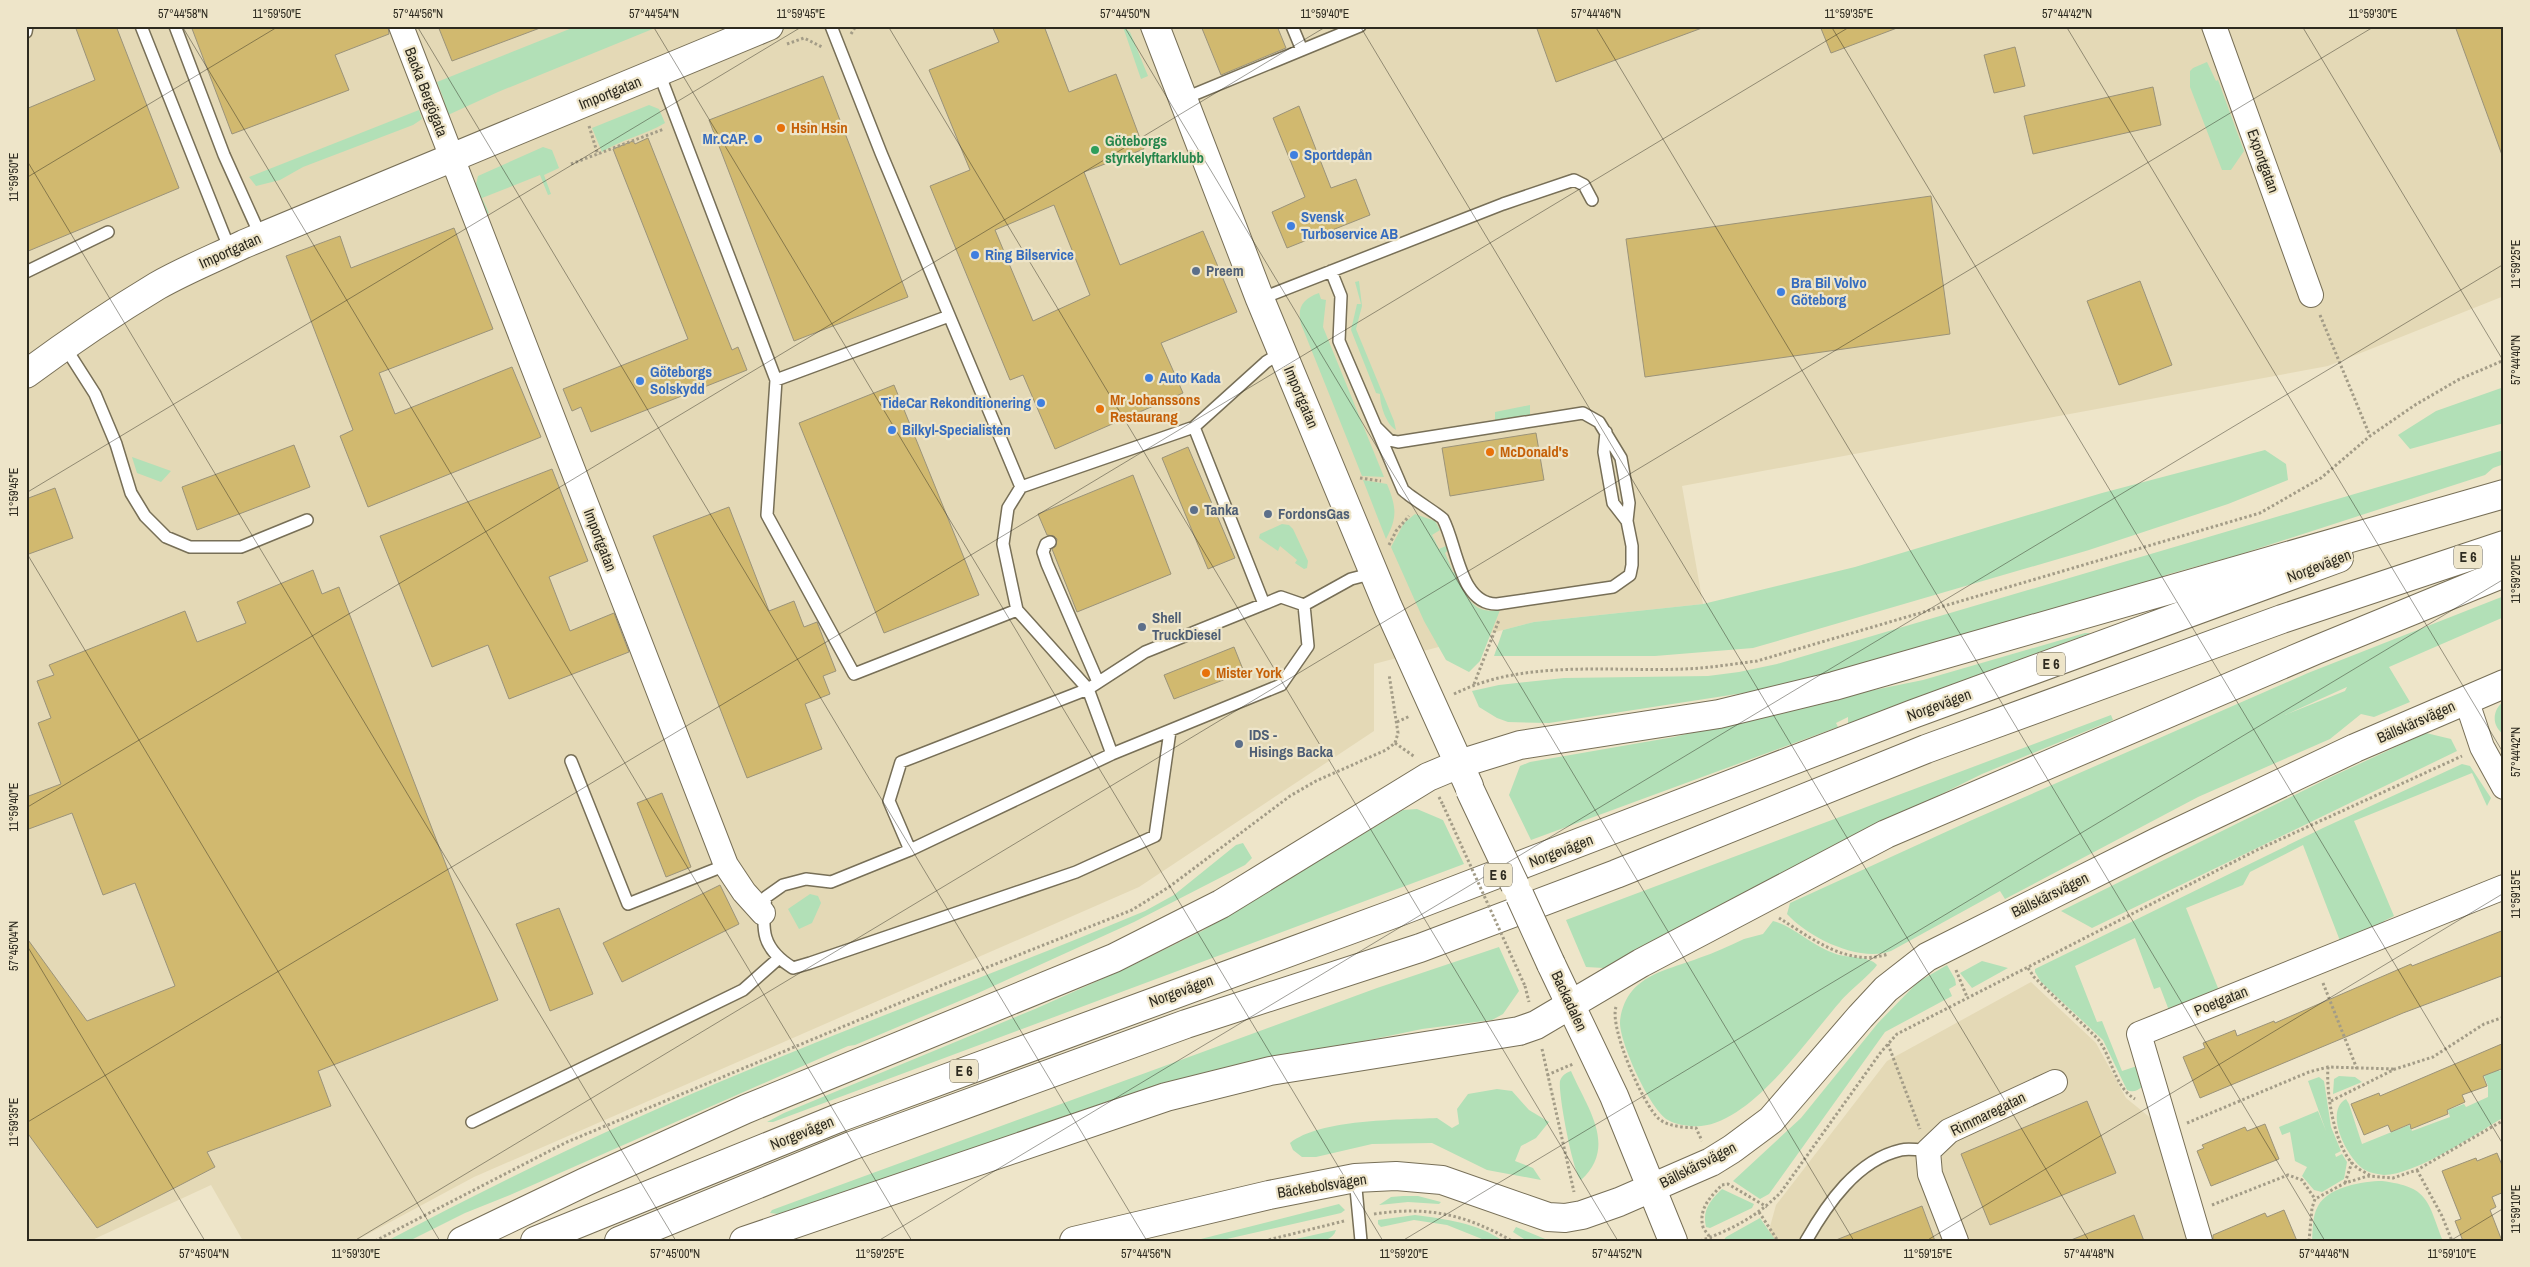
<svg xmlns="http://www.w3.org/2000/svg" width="2530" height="1267" font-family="'Archivo Narrow',sans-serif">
	<rect width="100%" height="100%" fill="#eee5c9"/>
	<path fill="#e4d9b6" d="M26 26H2504V296L2328 366 1682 486 1703 604 1534 622 1374 664V731L1139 887 474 1177 355 1241H243L211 1185 90 1241H26Z
		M2031 982 2096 1043 2126 1098 2158 1124 2192 1241H1766L1776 1205 1887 1061Z"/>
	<path fill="#b2e0b7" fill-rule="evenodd" d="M577 26H660L498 92 448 115 442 104 444 100 437 82Z
		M1123 27 1130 32 1148 76 1141 79Z
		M2207 62 2216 81 2218 80 2244 151 2231 170H2222L2190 87V71L2193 68Z
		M649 105 659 109 665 123C645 135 622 139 602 152L592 128Z
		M419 110 422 119 413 125 303 167 280 180 256 186 249 177Z
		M543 147 552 150 559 168 544 175 551 194 548 195 540 175 482 198 489 213 485 215 475 188 478 176Z
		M1359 281 1362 306 1356 329 1394 421 1396 430C1386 424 1380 405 1380 394L1376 393 1351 330 1357 304H1361L1355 282Z
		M1319 293 1321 299 1326 300 1323 327 1384 477 1362 476 1301 324C1297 308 1302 299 1319 293Z
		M2504 387V423L2410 449 2398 435 2436 411Z
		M1530 405V416L1495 423V412Z
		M2265 450 2286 464 2288 480 2228 504 2089 550 1753 648 1655 656H1494L1503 630 1534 622 1703 604 1855 567 2102 493Z
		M2504 450V464L2493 468 2485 475 2238 555 2169 574 2097 600 1836 673 1750 692 1549 723 1508 722 1497 718 1479 707 1472 691 1499 685 1564 678 1708 676 1739 672 1777 664Z
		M132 457 171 471 161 482 137 473Z
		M1363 480 1387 484C1396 506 1398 517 1386 539Z
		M1415 514 1435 521 1440 530 1432 535 1439 549 1446 546 1448 550 1445 553 1453 572 1456 573C1466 595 1471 615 1500 610L1480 661 1469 672 1446 660 1424 621 1391 547 1404 523Z
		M1282 524 1289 525 1293 529 1308 561 1307 568 1304 569 1295 563 1297 560 1280 546 1278 551 1259 538 1260 534Z
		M2504 596V617L2389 667 2410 702 2374 717 2361 714 2330 739 2198 797 2005 899 2000 891 1891 951C1859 963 1808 937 1787 914L1790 903 1972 820 2308 673ZM2347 687 2345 691 2285 715Z
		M2085 633H2091L1848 724V717L1836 723 1838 727 1531 840 1509 795 1520 766 1530 762 1674 737 1830 699 1923 680Z
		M2504 701V732L2502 733C2491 724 2493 709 2504 701Z
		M2111 715 2113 720 1982 774 1784 872 1604 968 1586 967 1566 920Z
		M2426 733 2451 739 2457 751 2092 928 2061 911 2333 776Z
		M2462 764 2470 766 2491 798 2487 806 2472 773 2354 821 2394 916 2384 921 2386 927 2342 946 2303 845 2250 872 2243 885 2186 908 2220 993 2170 1013 2160 987 2154 989 2135 938 2075 966 2097 1022 2102 1021 2122 1071 2137 1066 2142 1087C2138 1090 2133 1093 2127 1090L2103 1040 2041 982 2035 972V969L2323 828Z
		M1417 809 1443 820 1464 864 773 1122H767L784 1113 1035 1009 1129 967 1202 931 1403 810Z
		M1243 843 1252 858 1245 865 1134 922 976 994 855 1045 848 1046 510 1195 465 1213 409 1241H387C481 1191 577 1144 675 1101 830 1034 989 976 1145 911L1174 895 1236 845Z
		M810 894 818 896 821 903 812 923 799 929 788 909Z
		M1773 921C1794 926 1813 947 1836 954 1847 958 1870 956 1877 965 1871 974 1849 991 1840 1002 1808 1038 1753 1121 1701 1126 1691 1127 1676 1125 1668 1120 1650 1110 1620 1043 1620 1023 1620 1013 1625 999 1632 991 1648 972 1676 967 1699 958 1714 953 1729 946 1744 939L1763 934Z
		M1499 947 1519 991 1503 1014 1492 1020 1422 1029 1326 1049 778 1214 770 1213 772 1210 1377 988Z
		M1982 961 2008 968 1972 988 1960 973Z
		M1947 965 1955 979 1956 985 1949 989 1952 996 1885 1032 1769 1194 1760 1199 1733 1181 1801 1118 1878 1023 1918 982Z
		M2493 1057 2499 1071 2504 1069V1117C2476 1134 2415 1175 2384 1175 2377 1174 2370 1173 2365 1170 2348 1160 2323 1112 2346 1099L2349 1104 2362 1144 2409 1125 2412 1131 2450 1117 2448 1110 2464 1104 2466 1107 2488 1097V1086L2479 1063Z
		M1571 1071C1587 1108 1618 1146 1581 1180 1573 1173 1558 1093 1560 1081 1562 1075 1566 1073 1571 1071Z
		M2339 1076 2355 1077 2362 1082 2333 1094 2334 1079Z
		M2319 1077 2324 1081 2331 1127 2341 1151 2335 1154 2336 1157 2342 1154 2347 1162 2344 1179 2322 1192 2314 1190 2302 1176 2307 1167 2295 1161 2290 1132 2282 1135 2279 1127 2318 1111 2326 1131 2308 1081Z
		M1497 1089 1512 1091 1529 1110 1549 1122 1536 1138 1521 1146 1515 1161 1533 1168 1541 1180 1487 1170 1432 1143 1372 1144 1316 1157H1302L1293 1150 1290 1143C1320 1119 1398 1120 1437 1118L1452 1128 1459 1124 1457 1109 1468 1094Z
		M2382 1181C2429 1187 2427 1200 2443 1241H2312C2313 1230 2312 1216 2318 1206 2328 1187 2363 1181 2382 1181Z
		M1722 1189 1754 1204 1752 1208 1710 1228 1706 1227C1702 1210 1710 1201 1722 1189Z
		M1403 1196H1418L1441 1202 1439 1204 1408 1202 1379 1205 1391 1197Z
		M1339 1204 1345 1210 1341 1213 1218 1241H1193Z
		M1415 1215C1445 1219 1478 1223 1503 1241H1487L1447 1225 1414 1220 1381 1227 1378 1224V1220Z
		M1760 1218 1776 1241H1723L1726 1237Z
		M1516 1227 1550 1241H1527L1513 1232Z
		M1336 1230C1331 1247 1301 1241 1287 1241Z"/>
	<path fill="#d1b96f" stroke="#9b9379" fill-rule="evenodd" d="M75 26H116L179 188 26 252V109L95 80Z
		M191 26H388L389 34 335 55 349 90 232 134Z
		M438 26H540V28L452 61Z
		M992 26H1044L1069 92 1116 74 1144 149 1084 172 1120 265 1203 231 1237 312 1161 343 1183 393 1055 449 1023 375 1010 380 930 186 970 170 929 70 999 42ZM1054 205 1090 295 1033 321 995 230Z
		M1201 26H1277L1286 48 1221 75Z
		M1536 26H1702V28L1556 82Z
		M1820 26H1897V28L1831 53Z
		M2455 26H2504V154L2502 155Z
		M2015 47 2025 86 1994 93 1984 55Z
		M823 76 908 297 794 341 709 120Z
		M2153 87 2161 125 2033 154 2024 116Z
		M1299 106 1331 188 1356 179 1370 215 1287 248 1272 212 1305 197 1273 118Z
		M648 138 732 350 738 347 747 370 591 432 581 407 572 411 563 389 688 339 613 149 633 141 635 144Z
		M1931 196 1950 334 1645 377 1626 239Z
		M454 228 493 329 379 373 395 414 512 367 541 437 368 507 340 436 353 430 286 256 340 236 351 268Z
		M2140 281 2172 365 2119 385 2087 301Z
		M894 385 979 595 884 633 799 423Z
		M1536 433 1544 480 1450 496 1442 448Z
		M294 445 310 487 197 530 182 487Z
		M1188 447 1235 558 1208 569 1162 458Z
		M552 469 588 561 549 577 570 631 614 613 629 652 509 699 488 645 432 667 380 536Z
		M1133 475 1171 574 1077 612 1052 549 1056 546 1057 539 1054 536 1047 535 1038 514Z
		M55 488 73 538 26 555V499Z
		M729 507 769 611 794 601 804 627 817 622 836 671 823 676 830 694 805 704 822 749 747 778 653 536Z
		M313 570 322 594 339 587 498 1000 318 1071 331 1106 207 1152 215 1167 97 1228 26 1131V937L87 1021 175 986 135 883 103 895 72 813 26 830V797L61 784 38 723 51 718 37 681 54 675 49 665 185 611 197 642 246 623 237 602Z
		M1234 647 1244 672 1174 699 1164 675Z
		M662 793 691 867 666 877 637 803Z
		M720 885 739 924 622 982 603 943Z
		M559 908 593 994 550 1011 516 924Z
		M2504 930V975L2403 1013 2200 1098 2183 1057 2205 1048 2203 1043 2235 1030 2237 1036 2274 1021 2275 1023 2411 964 2412 966Z
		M2504 1043V1068L2483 1076 2487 1086 2462 1095 2465 1102 2447 1110 2448 1114 2411 1129 2410 1124 2391 1132 2388 1125 2364 1135 2351 1104 2379 1093 2380 1096Z
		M2087 1101 2116 1173 1990 1225 1961 1154Z
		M2265 1124 2279 1159 2211 1186 2197 1151 2204 1148 2202 1145 2245 1127 2247 1131Z
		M2497 1153 2504 1170V1192L2492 1197 2496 1207 2490 1210 2502 1241H2463L2455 1221 2461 1219 2442 1171 2476 1158 2477 1161Z
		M1922 1206 1935 1241H1837L1836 1240Z
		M2284 1210 2297 1241H2213V1235L2265 1213 2267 1217Z
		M2134 1215 2144 1241H2071V1240Z"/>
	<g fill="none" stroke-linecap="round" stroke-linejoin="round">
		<g stroke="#776f57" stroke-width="14">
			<path id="service" d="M141 26 230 250
				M175 26 224 155 261 237
				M831 26 881 153 1021 487 1194 427
				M1292 26 1302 50
				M26 32 27 26
				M659 73 776 380 949 316
				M1183 99 1360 26
				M1331 271 1341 296 1339 341 1403 490C1410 497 1441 516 1443 519 1457 545 1460 605 1497 604L1613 587 1630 575 1632 565V546L1627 521 1629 503 1621 458 1599 422 1583 413 1398 442 1389 440 1377 428
				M26 272 108 232
				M1260 299 1503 204 1574 180 1584 185 1592 200
				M65 347 95 394 116 444 131 493 145 516 166 537 190 547H241L307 520
				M776 380 767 515 854 674 1017 610 1003 544 1008 508 1021 487
				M1606 432 1604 452 1613 503 1627 521
				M1050 542 1046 544 1043 552 1047 564 1098 682
				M1264 604 1194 427 1266 362 1282 352
				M1304 605 1308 646 1281 685 1112 754 1088 689 1145 652 1264 604 1281 597 1304 605 1351 579 1374 573
				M1017 610 1088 689 901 762 889 801 910 850 831 882 806 879 783 885 766 897C761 930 762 949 793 968L810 963 1076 872 1155 836 1170 731
				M571 761 628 904 726 865
				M910 850 1112 754
				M472 1122 743 990 778 959
				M1355 1178 1361 1241
				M1806 1241C1827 1204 1857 1160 1901 1150 1909 1148 1920 1150 1928 1151"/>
		</g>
		<g stroke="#776f57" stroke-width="26">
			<path id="minor" d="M401 26 726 865 744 892 763 913
				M2214 26 2311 295
				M2466 699 2482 747 2504 787
				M1956 1241 1930 1174 1928 1151 1949 1131 2055 1082
				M2200 1241 2139 1034 2504 887"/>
		</g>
		<g stroke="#776f57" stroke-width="30">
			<path id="tertiary" d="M1155 26 1260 299 1388 607 1469 786
				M26 374C68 343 112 313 157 286 185 270 215 258 244 244L769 26
				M1551 964 1614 1096 1673 1241
				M1074 1241 1269 1195 1355 1178 1396 1176 1442 1180 1548 1217 1565 1218 1582 1215 1619 1202 1711 1162 1732 1149 1771 1120 1860 1017 1886 989 1927 957 2157 842 2355 748 2504 684"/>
		</g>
		<g stroke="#776f57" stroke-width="30">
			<path id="motorway" d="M462 1241 585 1182 746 1109 1114 958 1221 904 1428 777 1459 764 1520 745 1719 714 1834 686 2504 494
				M535 1241 841 1117 1396 913 1913 714 2339 558
				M619 1241 851 1146 1186 1024 1420 948 1616 874 1926 749 2282 619 2504 545
				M744 1241 1166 1097 1270 1071 1519 1031 1536 1025 1641 963 1886 834 2316 650 2504 573"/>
		</g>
		<path stroke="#a39c87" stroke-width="3" stroke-dasharray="2.5 2.5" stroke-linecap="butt" d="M851 34 856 26
			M787 44 804 38 822 47
			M589 126 598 155
			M571 164 664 129
			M2320 315 2370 436
			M1360 478 1381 481
			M1389 545 1396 531 1409 516
			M1474 684 1499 620
			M1454 694C1524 659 1608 672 1685 669 1709 668 1733 664 1757 661L2260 513 2321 478 2370 436 2415 405 2458 380 2504 360
			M1397 722 1410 716
			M1395 743 1415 757
			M1439 797 1443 805
			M1779 918C1810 937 1848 968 1888 954
			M2028 968 2034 977 2097 1038C2112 1056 2114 1087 2135 1099
			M1956 970 1967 997
			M2323 983 2357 1069
			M1525 986 1529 1002
			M1616 1007C1609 1027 1643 1105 1659 1119 1669 1127 1684 1127 1696 1128L1702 1141
			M1888 1044 1920 1129
			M1542 1049 1574 1192
			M2328 1067C2326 1093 2334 1143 2352 1163 2357 1169 2365 1172 2371 1176
			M1547 1075 1573 1064
			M2331 1101 2395 1069 2433 1057 2484 1024 2504 1017
			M2187 1123 2309 1072 2328 1067 2395 1069
			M2417 1170 2442 1216 2452 1241
			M2345 1183 2352 1162
			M1722 1185 1728 1184 1767 1207
			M2212 1205 2288 1175 2302 1180 2315 1199
			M1759 1212 1778 1241
			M1374 1214C1427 1206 1465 1214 1512 1241
			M375 1241 567 1142 945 984 1132 910 1169 887 1290 796 1316 781 1386 750 1395 743 1398 733 1389 674
			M1264 1241 1344 1221
			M1700 1241C1731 1230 1758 1216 1781 1192L1881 1052 1897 1034 2257 850 2462 756
			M1711 1241C1710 1235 1705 1232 1703 1227 1698 1209 1711 1196 1722 1185
			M2309 1241 2312 1208 2315 1199 2345 1183 2368 1176 2393 1178 2417 1170 2504 1120"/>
		<use href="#service" stroke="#fff" stroke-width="11"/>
		<use href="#minor" stroke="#fff" stroke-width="24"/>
		<use href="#tertiary" stroke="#fff" stroke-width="28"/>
		<use href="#motorway" stroke="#fff" stroke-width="28"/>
		<g stroke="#776f57" stroke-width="30" stroke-linecap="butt">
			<path id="tertiary-bridge" d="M1470 790 1515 885
				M1520 896 1551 964"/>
		</g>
		<path stroke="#a39c87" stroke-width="3" stroke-dasharray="2.5 2.5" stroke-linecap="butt" d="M1443 805 1525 986"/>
		<use href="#tertiary-bridge" stroke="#fff" stroke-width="28"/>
	</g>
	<path fill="none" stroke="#2d2a1f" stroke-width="1" stroke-opacity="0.45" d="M182 26 912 1241M417 26 1147 1241M653 26 1383 1241M888 26 1618 1241M1124 26 1854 1241M1360 26 2089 1241M1595 26 2325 1241M1831 26 2504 1146M2066 26 2504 754M2302 26 2504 362M26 159 676 1241M26 178 279 26M26 493 803 26M26 552 440 1241M26 808 1327 26M26 944 205 1241M26 1123 1851 26M354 1241 2375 26M878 1241 2504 264M1402 1241 2504 579M1926 1241 2504 893M2450 1241 2504 1208"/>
	<g fill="#e8710a" stroke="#eee5c9" stroke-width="2">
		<circle cx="781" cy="128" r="5"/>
		<circle cx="1100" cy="409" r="5"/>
		<circle cx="1490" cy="452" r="5"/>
		<circle cx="1206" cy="673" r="5"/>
	</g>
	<g fill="#3f7fe0" stroke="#eee5c9" stroke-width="2">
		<circle cx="758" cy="139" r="5"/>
		<circle cx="1294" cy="155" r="5"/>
		<circle cx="1291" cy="226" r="5"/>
		<circle cx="975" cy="255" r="5"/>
		<circle cx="1781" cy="292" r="5"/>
		<circle cx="1149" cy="378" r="5"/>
		<circle cx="640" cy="381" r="5"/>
		<circle cx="1041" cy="403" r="5"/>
		<circle cx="892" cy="430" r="5"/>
	</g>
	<circle fill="#2e9e5b" stroke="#eee5c9" stroke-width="2" cx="1095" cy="150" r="5"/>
	<g fill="#5c6f8a" stroke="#eee5c9" stroke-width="2">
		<circle cx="1196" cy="271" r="5"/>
		<circle cx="1194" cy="510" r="5"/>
		<circle cx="1268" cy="514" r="5"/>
		<circle cx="1142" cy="627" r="5"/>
		<circle cx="1239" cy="744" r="5"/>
	</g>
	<g text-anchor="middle" stroke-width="4.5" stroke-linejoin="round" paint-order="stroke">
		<g fill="#eee5c9" stroke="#676252" stroke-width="1">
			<rect x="2454" y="545.5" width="28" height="23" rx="4"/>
			<rect x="2037" y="652.5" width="28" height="23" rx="4"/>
			<rect x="1484" y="863.5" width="28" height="23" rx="4"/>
			<rect x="950" y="1059.5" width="28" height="23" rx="4"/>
		</g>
		<g font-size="14" font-weight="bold" fill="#2d2a1f">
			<text x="2468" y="562">E 6</text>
			<text x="2051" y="669">E 6</text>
			<text x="1498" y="880">E 6</text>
			<text x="964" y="1076">E 6</text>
		</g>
		<g font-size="15" fill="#2d2a1f" stroke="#eee5c9">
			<text transform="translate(426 92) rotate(69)" y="5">Backa Bergögata</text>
			<text transform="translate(610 93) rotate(-22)" y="5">Importgatan</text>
			<text transform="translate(2263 161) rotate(70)" y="5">Exportgatan</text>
			<text transform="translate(230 251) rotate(-24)" y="5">Importgatan</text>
			<text transform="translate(1301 397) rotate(67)" y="5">Importgatan</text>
			<text transform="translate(600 540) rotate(69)" y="5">Importgatan</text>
			<text transform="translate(2319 566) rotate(-21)" y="5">Norgevägen</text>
			<text transform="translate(1939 705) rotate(-20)" y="5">Norgevägen</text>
			<text transform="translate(2416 722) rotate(-24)" y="5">Bällskärsvägen</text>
			<text transform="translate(1561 851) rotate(-21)" y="5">Norgevägen</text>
			<text transform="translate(2050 895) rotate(-26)" y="5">Bällskärsvägen</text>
			<text transform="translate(1181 991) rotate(-20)" y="5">Norgevägen</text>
			<text transform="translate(1569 1001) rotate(65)" y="5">Backadalen</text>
			<text transform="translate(2221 1001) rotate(-22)" y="5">Poetgatan</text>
			<text transform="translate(1988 1114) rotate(-26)" y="5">Rimmaregatan</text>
			<text transform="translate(802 1133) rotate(-22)" y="5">Norgevägen</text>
			<text transform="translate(1698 1165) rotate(-27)" y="5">Bällskärsvägen</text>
			<text transform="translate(1322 1186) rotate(-9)" y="5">Bäckebolsvägen</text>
		</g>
		<g font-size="15" font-weight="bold" fill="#c56008" stroke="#eee5c9" text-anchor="start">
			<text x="791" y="133">Hsin Hsin</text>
			<text x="1110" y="405">Mr Johanssons<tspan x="1110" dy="17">Restaurang</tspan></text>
			<text x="1500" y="457">McDonald's</text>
			<text x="1216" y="678">Mister York</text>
		</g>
		<g font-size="15" font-weight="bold" fill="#366cbe" stroke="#eee5c9" text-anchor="start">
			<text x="748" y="144" text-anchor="end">Mr.CAP.</text>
			<text x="1304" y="160">Sportdepån</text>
			<text x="1301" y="222">Svensk<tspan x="1301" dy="17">Turboservice AB</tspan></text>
			<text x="985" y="260">Ring Bilservice</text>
			<text x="1791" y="288">Bra Bil Volvo<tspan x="1791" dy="17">Göteborg</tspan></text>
			<text x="650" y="377">Göteborgs<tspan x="650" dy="17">Solskydd</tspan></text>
			<text x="1159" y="383">Auto Kada</text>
			<text x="1031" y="408" text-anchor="end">TideCar Rekonditionering</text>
			<text x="902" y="435">Bilkyl-Specialisten</text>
		</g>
		<g font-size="15" font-weight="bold" fill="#27864d" stroke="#eee5c9" text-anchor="start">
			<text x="1105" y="146">Göteborgs<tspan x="1105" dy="17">styrkelyftarklubb</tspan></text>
		</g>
		<g font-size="15" font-weight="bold" fill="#4e5e75" stroke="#eee5c9" text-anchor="start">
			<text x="1206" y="276">Preem</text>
			<text x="1204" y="515">Tanka</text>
			<text x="1278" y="519">FordonsGas</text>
			<text x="1152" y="623">Shell<tspan x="1152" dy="17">TruckDiesel</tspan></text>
			<text x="1249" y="740">IDS -<tspan x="1249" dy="17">Hisings Backa</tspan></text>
		</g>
	</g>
	<rect width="2530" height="1267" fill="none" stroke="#eee5c9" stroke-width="55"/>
	<rect x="28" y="28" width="2474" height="1212" fill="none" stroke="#2d2a1f" stroke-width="2"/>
	<g font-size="12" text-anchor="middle" fill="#2d2a1f">
		<text x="183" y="18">57°44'58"N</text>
		<text x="277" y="18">11°59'50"E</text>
		<text x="418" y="18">57°44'56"N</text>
		<text x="654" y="18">57°44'54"N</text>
		<text x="801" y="18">11°59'45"E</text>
		<text x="1125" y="18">57°44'50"N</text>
		<text x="1325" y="18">11°59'40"E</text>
		<text x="1596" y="18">57°44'46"N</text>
		<text x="1849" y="18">11°59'35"E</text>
		<text x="2067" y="18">57°44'42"N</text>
		<text x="2373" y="18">11°59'30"E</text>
		<text transform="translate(14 177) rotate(-90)" y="4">11°59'50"E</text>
		<text transform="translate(2516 264) rotate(-90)" y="4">11°59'25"E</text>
		<text transform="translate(2516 360) rotate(-90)" y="4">57°44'40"N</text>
		<text transform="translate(14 492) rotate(-90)" y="4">11°59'45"E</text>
		<text transform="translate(2516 579) rotate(-90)" y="4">11°59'20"E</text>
		<text transform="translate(2516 752) rotate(-90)" y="4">57°44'42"N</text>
		<text transform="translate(14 807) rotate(-90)" y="4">11°59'40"E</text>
		<text transform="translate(2516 894) rotate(-90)" y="4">11°59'15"E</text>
		<text transform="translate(14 946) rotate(-90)" y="4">57°45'04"N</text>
		<text transform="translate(14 1122) rotate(-90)" y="4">11°59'35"E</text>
		<text transform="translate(2516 1209) rotate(-90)" y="4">11°59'10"E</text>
		<text x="204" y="1258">57°45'04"N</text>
		<text x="356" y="1258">11°59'30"E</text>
		<text x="675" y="1258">57°45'00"N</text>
		<text x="880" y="1258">11°59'25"E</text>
		<text x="1146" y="1258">57°44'56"N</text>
		<text x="1404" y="1258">11°59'20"E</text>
		<text x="1617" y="1258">57°44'52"N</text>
		<text x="1928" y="1258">11°59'15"E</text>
		<text x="2089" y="1258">57°44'48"N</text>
		<text x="2324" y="1258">57°44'46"N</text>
		<text x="2452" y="1258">11°59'10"E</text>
	</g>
</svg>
